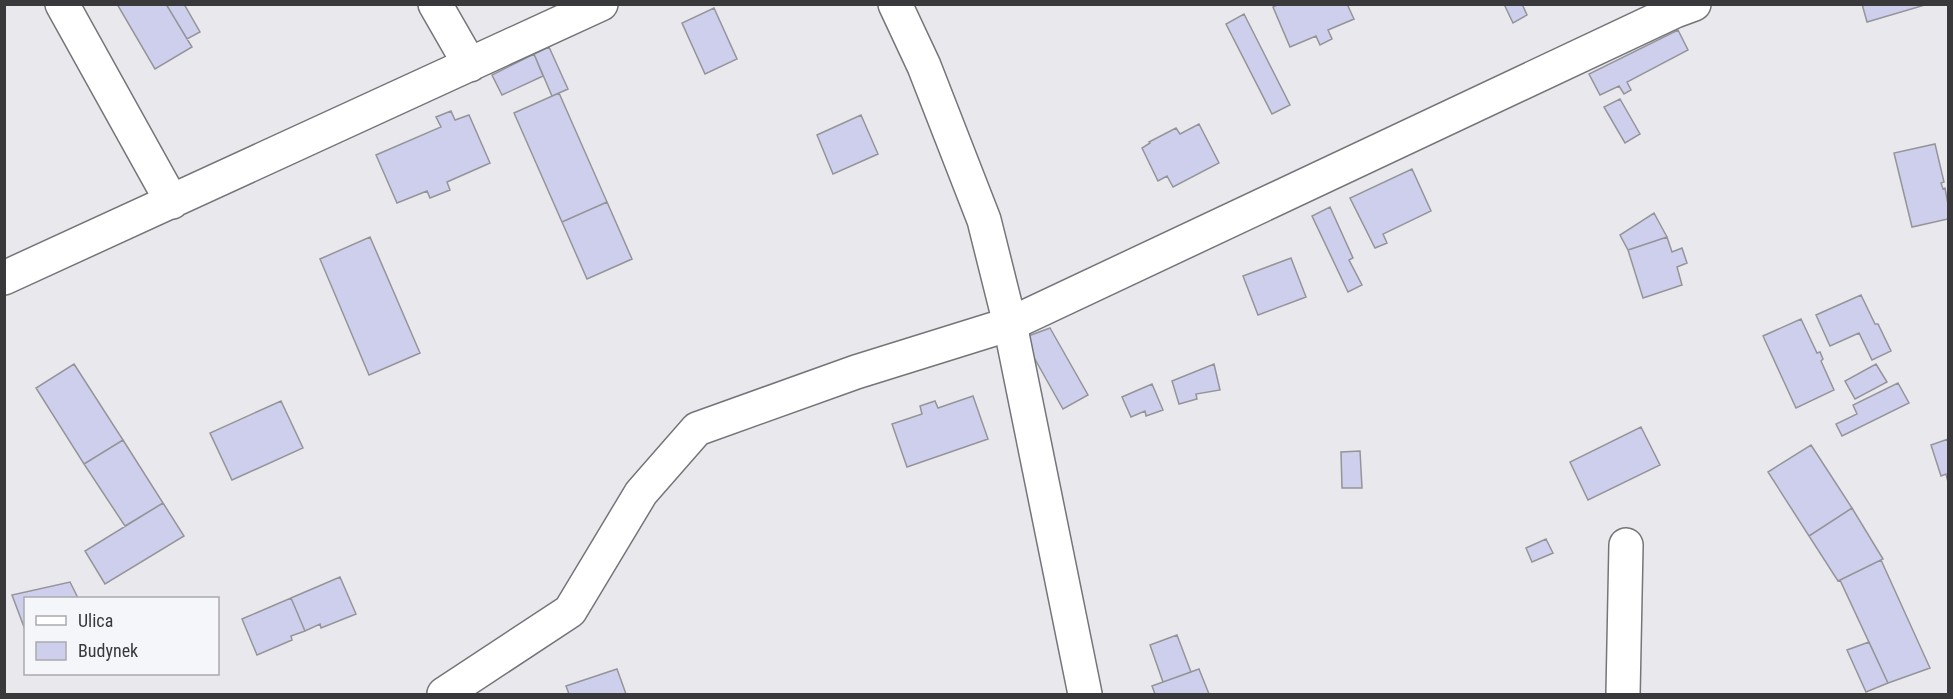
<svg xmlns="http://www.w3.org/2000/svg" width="1953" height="699" font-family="'Roboto Condensed',sans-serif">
	<rect width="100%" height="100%" fill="#e8e8ed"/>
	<path fill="#cecfed" stroke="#949499" stroke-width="1.5" d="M117 4H166L192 47 155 69Z
		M166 4H184L200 32 187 39Z
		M1279 4H1347L1354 19 1328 30 1332 39 1320 45 1316 36 1290 47 1273 7Z
		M1504 4H1522L1527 15 1513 23Z
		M1862 4H1925V5L1867 22Z
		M714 8 737 59 705 74 682 23Z
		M1244 14 1290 105 1272 114 1226 24Z
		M1678 30 1688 50 1627 82 1631 90 1624 94 1619 86 1600 95 1589 74Z
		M549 47 568 89 552 96 534 54Z
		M534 54 543 76 502 95 492 75Z
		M559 93 607 202 562 222 514 113Z
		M1620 99 1640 134 1625 143 1604 107Z
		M451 111 455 120 469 115 490 163 447 182 450 190 430 198 427 191 397 203 376 155 441 127 436 117Z
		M861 115 878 154 833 174 817 135Z
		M1199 124 1219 163 1173 187 1167 176 1158 181 1142 148 1150 143 1149 142 1176 128 1180 134Z
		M1935 144 1944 182 1941 183 1943 189 1945 188 1948 204V219L1912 227 1894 153Z
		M1412 169 1431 211 1383 234 1387 243 1375 248 1350 198Z
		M607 202 632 259 587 279 562 222Z
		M1330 207 1353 258 1349 260 1362 285 1348 292 1312 216Z
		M1654 213 1667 237 1628 250 1620 235Z
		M370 237 420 353 369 375 320 259Z
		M1667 237 1672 252 1682 248 1687 263 1677 267 1682 285 1643 298 1628 250Z
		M1291 258 1306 297 1258 315 1243 276Z
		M1861 295 1875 324H1878L1891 351 1872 360 1859 333 1830 346 1816 315Z
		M1801 319 1817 353 1820 352 1823 359 1821 361 1834 390 1796 408 1763 336Z
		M1050 328 1088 395 1063 409 1023 338Z
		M74 364 123 440 84 464 36 388Z
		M1214 364 1220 390 1196 394 1197 399 1179 404 1172 381Z
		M1876 364 1887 382 1855 399 1845 381Z
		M1898 383 1909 403 1842 436 1836 424 1857 414 1853 405Z
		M1152 384 1163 410 1146 416 1145 411 1131 417 1122 397Z
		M973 396 988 439 907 467 892 424 922 414 920 406 935 401 938 408Z
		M281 401 303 448 232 480 210 433Z
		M1641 427 1660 465 1588 500 1570 462Z
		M1948 439V482L1946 474 1941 476 1931 445Z
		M123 440 163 503 125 526 84 464Z
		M1811 445 1852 508 1809 536 1768 472Z
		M1360 451 1362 488H1342L1341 452Z
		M163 503 184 536 105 584 85 551Z
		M1852 508 1883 559 1838 581 1809 536Z
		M1546 539 1553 553 1532 562 1526 548Z
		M1881 560 1930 668 1888 683 1840 580Z
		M340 577 356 614 321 628 320 624 305 631 291 598Z
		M70 582 78 598H26V627H24L12 595Z
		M291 598 305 631 291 636 292 640 257 655 242 619Z
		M1177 635 1191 672 1163 682 1150 645Z
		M1869 642 1888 683 1866 692 1847 650Z
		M617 669 626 694H569L566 686Z
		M1199 669 1209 694H1155L1152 686Z"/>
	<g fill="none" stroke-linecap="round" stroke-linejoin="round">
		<g stroke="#747579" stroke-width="36">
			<path id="minor" d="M62 4 172 202
				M435 4 470 65
				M895 4 924 66 984 220 1010 324 1085 694
				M4 278 601 4
				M444 694 570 611 641 493 697 429 856 372 1010 324 1675 11 1694 4
				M1623 694 1626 545"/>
		</g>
		<use href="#minor" stroke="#fff" stroke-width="33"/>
	</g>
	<rect width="1953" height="699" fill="none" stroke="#39393b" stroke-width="12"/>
	<rect x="24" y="597" width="195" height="78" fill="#f5f6fa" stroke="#aaaaae" stroke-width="1.5"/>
	<rect x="36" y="616" width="30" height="9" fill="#ffffff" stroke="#aaaaae" stroke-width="1.5"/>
	<text x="78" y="627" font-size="18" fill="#39393b">Ulica</text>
	<rect x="36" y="642" width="30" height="18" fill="#cecfed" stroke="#aaaaae" stroke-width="1.5"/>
	<text x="78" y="657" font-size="18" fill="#39393b">Budynek</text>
</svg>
